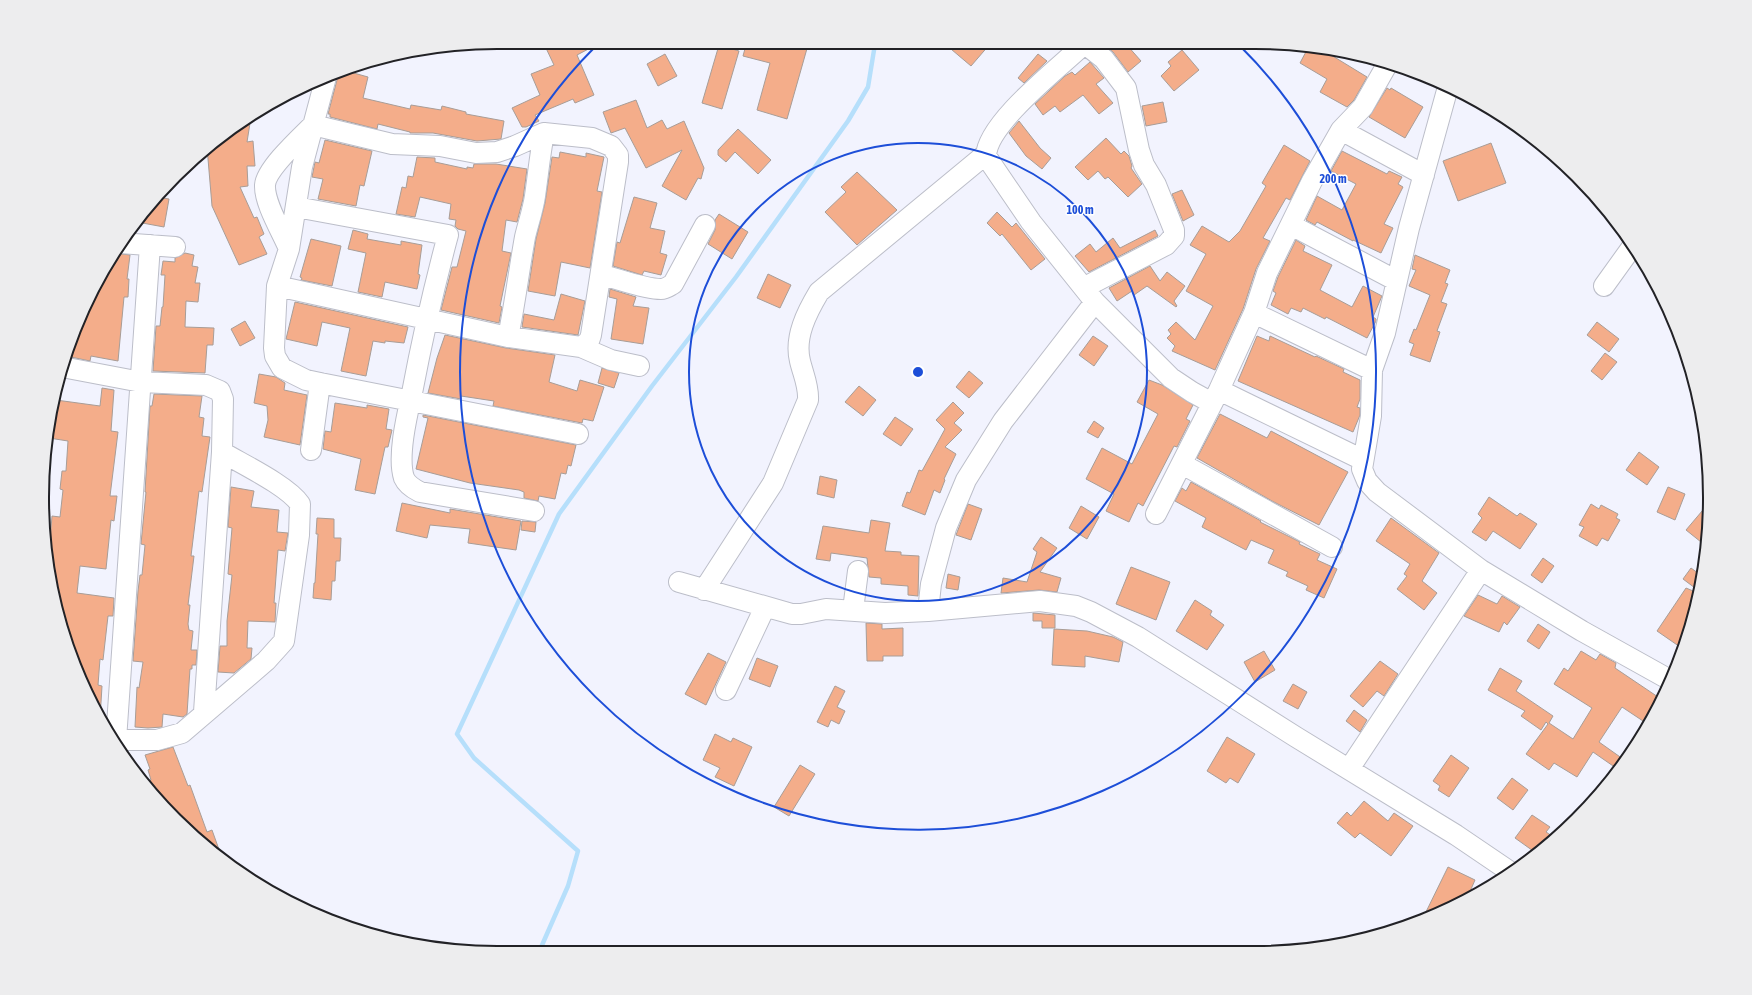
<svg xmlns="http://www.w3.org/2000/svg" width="1752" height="995" font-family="'Asap Condensed',sans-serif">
	<rect width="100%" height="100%" fill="#f2f3fe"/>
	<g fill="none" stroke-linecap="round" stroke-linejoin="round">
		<path stroke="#b6dffb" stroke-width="4.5" d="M539 952 568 886 578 851 474 758 457 734 559 514 652 386 736 277 848 121 868 87 875 44"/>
	</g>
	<path fill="#f4ad8a" stroke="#a89d97" d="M945 44H990L971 66Z
		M1103 44H1126L1141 61 1128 72 1113 52Z
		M596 45 577 55 594 95 575 103 573 99 535 115 539 121 526 127H522L512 108 540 95 531 74 554 65 545 46Z
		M719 45 739 51 722 109 702 103Z
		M746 45H808L787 119 757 110 770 63 743 56Z
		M1308 48 1332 53 1331 55 1367 77 1354 100 1347 107 1320 92 1327 79 1300 63Z
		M1182 50 1199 70 1174 91 1161 76 1171 66 1168 62Z
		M665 54 677 76 658 86 647 64Z
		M1038 54 1047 61 1024 83 1018 78Z
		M1090 62 1104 78 1096 84 1113 103 1099 114 1083 95 1060 112 1055 106 1043 115 1035 104 1065 76 1072 72 1075 75Z
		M343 70 368 77 363 98 410 109 411 105 441 110 442 106 466 112V114L504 121 501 139 477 141 433 133H410V132L378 124 377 129 330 117V114H328L337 80 336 72Z
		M1387 88 1390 90 1391 88 1423 107 1405 138 1369 117Z
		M636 100 647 128 662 120 667 129 684 121 704 168 701 179 698 178 686 200 662 186 682 150 646 168 625 128 611 133 603 112Z
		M1163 102 1167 122 1146 126 1142 106Z
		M251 117 247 142 253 141 255 166H247L248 186 240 187 254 218 257 217 264 234 259 237 267 254 239 265 212 206 207 147 220 136Z
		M1019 121 1040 148 1051 158 1042 169 1026 156 1009 133Z
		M738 129 771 160 758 174 735 152 726 162 718 155V150Z
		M1106 138 1121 154 1124 151 1129 156 1132 166 1131 168 1142 184 1128 197 1108 177 1105 179 1098 171 1088 180 1075 167Z
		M325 140 372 151 364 186 360 185 356 206 318 199 323 179 312 177 315 162 319 163Z
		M1491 143 1506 183 1458 201 1443 161Z
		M1284 145 1310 161 1290 200 1286 198 1263 238 1270 241 1256 269 1243 309 1215 370 1172 351 1175 346 1167 338 1171 334 1168 330 1176 322 1195 340 1213 306 1186 291 1206 254 1190 245 1202 226 1229 242 1240 231 1266 186 1262 183Z
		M1342 151 1387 174 1389 171 1402 177 1398 184 1403 187 1384 224 1393 228 1381 253 1353 240V241L1317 222 1315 225 1306 220 1317 196 1342 210 1356 184 1331 171Z
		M560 152 586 157V153L604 157 597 191 602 192 590 268 561 262 555 296 528 291 536 239 545 203 552 157 559 158Z
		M417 157 435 158V162L467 169V167L473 168 474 164H496L527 169 523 199 517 222 506 220 502 251 511 253 500 306 502 307 499 323 441 310 452 267H457L466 231 458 229 455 226 456 220 449 219 451 204 420 197 415 217 396 214 402 187 406 188 408 176 413 177Z
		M857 172 897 210 857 245 825 212 846 192 841 187Z
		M1182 190 1194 215 1183 221 1172 194Z
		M157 197 169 199 164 227 137 222Z
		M634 197 657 203 650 228 665 231 660 253 667 255 661 275 644 271 642 275 613 266 617 242 620 243Z
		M997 212 1012 227 1016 223 1045 259 1031 270 1002 234 1000 236 987 223Z
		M719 214 748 232 732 259 708 244 715 230V220Z
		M353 230 368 234 367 239 401 245V241L422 245 418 274 420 275 417 289 385 282 382 297 358 292 366 253 348 249Z
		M1155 230 1158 236 1089 272 1075 256 1090 244 1096 252 1113 238 1120 248Z
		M311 239 341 246 332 286 301 280 302 278 300 277Z
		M1296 240 1305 246 1303 251 1332 265 1320 290 1352 307 1363 286 1382 296 1373 317 1376 319V321L1367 338 1326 317 1325 319 1303 308 1301 312 1291 308 1288 314 1271 305 1276 293 1273 291 1278 277Z
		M114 253 130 255 127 279H129L128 297H124L118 361 91 356 90 361 66 356 89 296Z
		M185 253 194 255 192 266 198 267 195 283H200L198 302 186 301 185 327 214 328 213 345H207L205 373 153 371 156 326H160L162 307H163L165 275H161L163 261 175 262V258Z
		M1415 255 1450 270 1445 283 1448 284 1441 302 1447 304 1437 331 1440 332 1430 362 1410 355 1414 344 1409 342 1414 329 1416 330 1430 295 1409 286 1416 270 1412 269Z
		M1150 266 1160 281 1167 272 1185 286 1174 301 1177 306 1176 307 1147 286 1134 295 1132 291 1117 301 1109 288Z
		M768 274 791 285 780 308 757 298Z
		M610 289 636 297 633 306 649 308 643 344 611 339 617 299 609 297Z
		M561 294 585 301 578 335 522 327 524 314 554 320Z
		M295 302 408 327 404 343 385 341V343L373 341 366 376 341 371 350 328 322 322 317 346 286 339Z
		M245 321 255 338 240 346 231 329Z
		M1597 322 1619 339 1609 352 1587 335Z
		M445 335 506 348 555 355 549 382 577 391 580 380 604 387 593 421 583 419 582 423 493 406 494 401 461 396V399L428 393 437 358Z
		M1093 336 1108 346 1094 366 1079 355Z
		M1257 336 1269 341 1270 336 1315 357 1316 356 1344 369 1343 372 1360 380V399L1357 407 1360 408V415L1353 432 1238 381Z
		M1605 353 1617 362 1602 380 1591 371Z
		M602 368 619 373 614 388 598 383Z
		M969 371 983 383 969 398 956 387Z
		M259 374 276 377 285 383 284 390 307 395 300 445 264 437 268 420 267 406 254 403Z
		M1149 380 1162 385 1193 405 1186 419 1190 421 1177 447 1174 446 1143 506 1138 503 1129 522 1106 511 1114 494 1086 479 1102 448 1132 464 1158 414 1137 402Z
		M859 386 876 400 863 416 845 402Z
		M102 388 114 390 111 431 118 432 110 496H117L114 521 111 520 106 569 80 566 77 593 114 598 113 616H108L103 660 100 659 98 685 102 686 100 719 77 672 51 587 48 566 52 516 60 517 63 490 60 489 62 471H66L68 441 49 438 51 420 54 421 56 400 100 406Z
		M154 394 202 396 199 417 204 418 202 436 210 437 202 492 199 491 191 556H194L188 605H190L188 624 189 630 193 631 191 650H197L196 665H192V669H190L187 714 183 717 163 714 162 727 148 728 135 727 137 687 139 688 143 662 133 661 138 591 140 575H142L145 545 141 544 146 492H145L150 406H152Z
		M953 402 964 413 954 423 962 430 945 447 956 454 944 479 945 480 940 493 934 490 925 515 902 506 907 492 910 493 919 470 922 471 945 429 936 420Z
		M335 403 367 408V405L389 409 386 429 392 430 388 447H385L375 494 355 490 361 459 323 449 325 431 331 432Z
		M1220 414 1267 438 1271 431 1348 472 1319 525 1272 501 1197 458Z
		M423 415 576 445 571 466 568 465 566 474 561 473 555 499 539 496 538 501 524 498V492L519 490 470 483 416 469 428 418 423 417Z
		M895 417 913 429 901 446 883 434Z
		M1094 421 1104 428 1098 438 1087 432Z
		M1639 452 1659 467 1647 485 1626 470Z
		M820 476 837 480 834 498 817 494Z
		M1191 482 1261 521 1260 522 1300 542 1299 544 1320 554 1317 560 1337 569 1324 598 1306 590 1308 586 1286 576 1288 572 1268 563 1274 550 1251 540 1246 550 1202 527 1206 518 1175 501 1182 488 1186 491Z
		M231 487 254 491 251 507 279 510 277 532 288 533 285 551 278 550 274 603H276L275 622 248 621 247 648H252L251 659 234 673 218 672 220 646H227V621L232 575 228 574 232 528 228 527Z
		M1668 487 1685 494 1675 520 1657 512Z
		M1489 497 1517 516 1520 513 1537 524 1520 549 1493 531 1486 541 1472 532 1482 518 1478 514Z
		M402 503 450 513V509L521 521 516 550 468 543 470 529 430 525 427 538 396 531Z
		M968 504 982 509 971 540 956 535Z
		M1591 504 1599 509 1601 505 1618 514 1616 518 1620 520 1608 541 1602 538 1597 546 1579 536 1584 527 1579 525Z
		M1708 504 1706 546 1686 530Z
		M1081 506 1099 517 1087 539 1069 528Z
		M317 518 334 519V538H341L340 561H336L335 581H332L331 600 313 598 314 583H315L318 534H316Z
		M1391 518 1439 553 1422 581 1437 593 1424 610 1397 589 1407 576 1404 574 1410 564 1376 541Z
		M871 520 890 523 885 551 901 552V555L919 556 918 596 908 595V586L881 584V578L869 577 867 558 831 553 830 561 816 559 823 526 869 533Z
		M522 521 536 522 535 532 521 530Z
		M1041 537 1057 548 1040 572 1061 578 1057 592 1039 590 1001 593 1003 578 1027 582 1037 552 1033 549Z
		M1543 558 1554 566 1542 583 1531 575Z
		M1131 567 1170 582 1156 620 1116 604Z
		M1691 568 1702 576 1695 588 1683 579Z
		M948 574 960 577 958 590 946 588Z
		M1686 588 1698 593 1683 649 1657 631Z
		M1478 595 1497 604 1502 596 1520 607 1507 625 1504 622 1499 632 1464 616Z
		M1195 600 1212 611 1210 615 1224 625 1207 650 1176 631Z
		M1033 613 1055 615V628H1042V621H1033Z
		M866 623 882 624V629L903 628V656H883V661H867Z
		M1538 624 1550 632 1539 649 1527 641Z
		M1054 629 1087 631 1113 637 1123 642 1119 662 1085 656V667L1052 665Z
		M1264 651 1275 670 1255 682 1244 662Z
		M1581 651 1596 660 1600 654 1616 663 1615 668 1661 699 1649 725 1622 707 1599 742 1623 759 1616 768 1593 752 1577 777 1554 763 1549 770 1526 754 1548 724 1546 722 1541 730 1521 716 1525 711 1488 690 1500 668 1522 681 1516 691 1553 716 1549 723 1573 739 1592 708 1554 684 1564 668 1568 671Z
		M708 653 726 662 706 705 685 694Z
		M757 658 778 666 770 687 749 679Z
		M1380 661 1398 674 1384 696 1377 691 1363 707 1350 696Z
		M1293 684 1307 692 1298 709 1283 701Z
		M835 686 845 691 837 707 845 711 839 724 831 720 828 727 817 722Z
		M1354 710 1367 720 1360 732 1346 721Z
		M715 734 731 742 733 738 752 747 734 786 715 777 720 768 703 760Z
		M1227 737 1255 754 1238 783 1230 778 1226 783 1207 771Z
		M173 747 188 786 190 785 207 832 212 830 222 858 197 840 152 794 147 781 151 780 148 770 150 769 145 755Z
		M1451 755 1469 768 1449 797 1438 790 1440 786 1433 781Z
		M800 765 815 774 789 816 774 807Z
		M1512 778 1528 790 1513 810 1497 798Z
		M1364 801 1388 821 1394 813 1413 826 1391 856 1360 833 1355 838 1337 823 1347 812 1351 816Z
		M1532 815 1550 827 1546 832 1555 838 1536 853 1515 838Z
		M1448 867 1475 880 1468 896 1423 918Z"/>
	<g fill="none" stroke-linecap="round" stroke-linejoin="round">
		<g stroke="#bcbec9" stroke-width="22">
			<path id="minor" d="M1084 44C1060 67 987 123 986 156L1031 222 1095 302 1171 378 1192 392 1212 403
				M326 77 302 167 289 249 277 286 274 348 275 356 282 368 306 380 320 383 578 434
				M1448 87 1409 228 1385 333 1372 370 1371 416 1362 469 1367 481 1377 492 1481 570 1582 631 1670 680
				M1341 130 1424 175
				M296 207 448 235C434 287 422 340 412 393 407 415 397 457 404 478 407 485 414 489 420 492L534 511
				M1291 225 1397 281
				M120 243 175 247
				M602 275C619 279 644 289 661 289 666 289 669 286 673 284L705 225
				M277 286 508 337 581 347 589 341 591 335 618 162V155L611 146 592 138 544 133 515 146 497 152 476 153 440 146 392 144 313 125C301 137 266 169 265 185 264 203 282 232 289 249
				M1604 286 1632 247
				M1085 287 1166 245 1174 236V230L1156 185 1144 165 1139 150 1126 88 1104 59 1085 44
				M1095 302 1003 421 966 480 946 528 931 584 928 611 1040 601 1076 606 1091 612 1138 637 1296 737 1456 835 1512 873
				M508 337C515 304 519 270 525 237 528 224 533 210 535 196 538 175 540 154 544 133
				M581 347 611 360 639 366
				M62 367 141 382 206 385 220 391 223 399 222 452 204 712
				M1372 370 1254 313 1267 273 1312 181 1341 130 1363 107 1388 63
				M1219 390 1363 460
				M311 450 320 383
				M1182 464 1332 547
				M1156 514 1219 390 1254 313
				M679 582 792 614H801L826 609 885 613 928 611
				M704 590 773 483 808 400C809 386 803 374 800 361 794 337 807 312 819 292L986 154
				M853 610 858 571
				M726 690 765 607
				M114 740H157L182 733 266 661 284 641 299 535 300 504C288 486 242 464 222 452
				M116 740 150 245
				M1349 769 1481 570"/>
		</g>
		<use href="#minor" stroke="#fff" stroke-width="20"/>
	</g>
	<g fill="none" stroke="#1d4ed8" stroke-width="2">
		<circle cx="918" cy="372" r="229"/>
		<path d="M1239 45A458 458 0 1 1 594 48"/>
	</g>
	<path d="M0 0H1752V995H0ZM497 49H1255A448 448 0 0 1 1703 497V498A448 448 0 0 1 1255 946H497A448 448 0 0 1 49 498V497A448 448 0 0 1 497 49Z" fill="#ededee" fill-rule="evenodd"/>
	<path fill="none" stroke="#222226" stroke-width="2" d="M497 49H1255A448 448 0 0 1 1703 497V498A448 448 0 0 1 1255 946H497A448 448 0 0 1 49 498V497A448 448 0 0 1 497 49Z"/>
	<circle cx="918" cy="372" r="6" fill="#1d4ed8" stroke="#fff" stroke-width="2"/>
	<g font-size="12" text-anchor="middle" font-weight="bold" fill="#1d4ed8" stroke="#fff" stroke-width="3" stroke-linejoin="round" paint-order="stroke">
		<text x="1333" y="183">200 m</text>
		<text x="1080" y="214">100 m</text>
	</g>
</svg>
